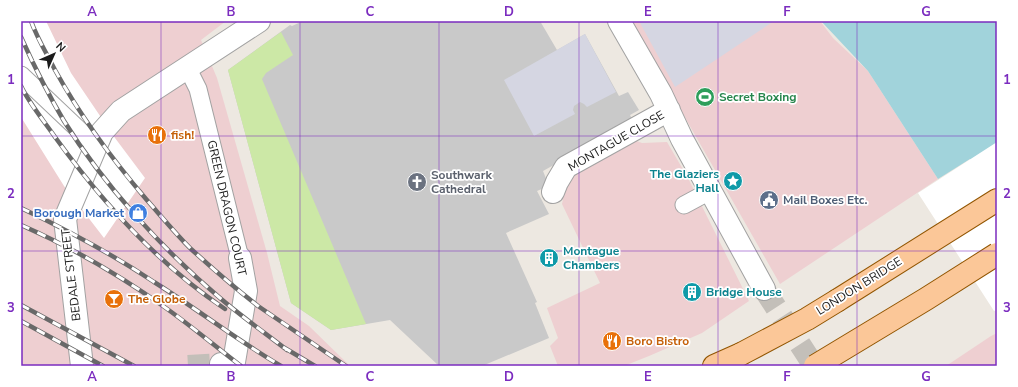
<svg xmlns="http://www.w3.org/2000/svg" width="1018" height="387" font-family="'Nunito Sans',sans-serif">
	<rect width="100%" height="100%" fill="#ede8e1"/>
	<path fill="#eecfd1" d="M21 21H226L201 40 217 78 267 253 280 306 309 326 350 366H21Z
		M630 21H820L833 38 868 71 938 179 780 284Z
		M628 138 642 143 667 142 688 178 749 301 702 333 649 356 624 366H558L550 346 558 338 547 308 600 283 562 204 569 170Z
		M997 333V366H946L991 336Z"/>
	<path fill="#c9c9c9" d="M303 21H540L557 50 585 34 619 96 628 92 639 110 630 115 633 121 543 171 547 181 544 188 537 191 549 214 506 233 537 302 535 303 549 338 482 366H439L390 320 331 330 291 303 228 70 290 25 292 26Z"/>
	<path fill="#cce8a6" d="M281 32 293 55 266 73 262 79 366 324 331 330 291 303 228 70Z"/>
	<path fill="#d5d6e2" d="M639 21H774L675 87Z
		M585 34 616 92 587 107 584 104 580 102 574 106 573 110 575 114 534 136 504 80Z"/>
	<path fill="#a1d3db" d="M821 21H997V201L970 159 938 179 868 71Z"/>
	<path fill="#fff" d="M21 21H46L71 73 115 138 145 178 104 238 64 186 21 117Z
		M997 142V310L994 311 918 193Z"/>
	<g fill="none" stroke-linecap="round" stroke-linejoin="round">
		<path stroke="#c3bfb9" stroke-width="22" stroke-dasharray="22 11" stroke-linecap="butt" d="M764 289 814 366
			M188 366 221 364"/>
		<g stroke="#a2a2a2" stroke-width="19">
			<path id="lane" d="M187 67 198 89 240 258
				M21 75 96 146
				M684 205 710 191"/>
		</g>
		<g stroke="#a2a2a2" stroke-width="24">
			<path id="street" d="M619 21 661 94 682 139 764 289
				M553 192 557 182 566 167 669 110
				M221 364 234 362 246 291 240 258
				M82 366 65 219 102 132 121 111 259 21"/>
		</g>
		<g stroke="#915501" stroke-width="24">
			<path id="primary" d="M838 300 997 200
				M714 366 741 354"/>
		</g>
		<use href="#lane" stroke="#fff" stroke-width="17"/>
		<use href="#street" stroke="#fff" stroke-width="22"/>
		<use href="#primary" stroke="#fbc798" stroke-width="22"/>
		<g stroke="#696969" stroke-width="4.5">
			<path id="rail" d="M31 21C37 38 47 54 55 70 81 117 112 159 146 199 161 216 175 233 191 249 213 269 235 288 258 306L346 366
				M21 37C34 66 48 94 64 121 103 184 163 250 220 298 241 316 265 333 287 350
				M21 86C29 103 44 121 55 137 102 202 158 264 225 309
				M21 208C67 230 112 254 154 282 197 309 237 340 281 366
				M21 225C71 247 119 275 163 306 190 325 215 346 241 366
				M21 305 134 366
				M21 321 103 366
				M283 347 315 366"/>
		</g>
		<use href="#rail" stroke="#fff" stroke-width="3" stroke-dasharray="9" stroke-linecap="butt"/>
		<g stroke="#915501" stroke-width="24" stroke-linecap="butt">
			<path id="primary-bridge" d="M741 354 807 319 838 300
				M815 366 926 299 997 254"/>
		</g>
		<use href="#primary-bridge" stroke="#fbc798" stroke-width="22"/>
	</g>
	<path fill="none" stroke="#7b2cbf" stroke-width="1" stroke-opacity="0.55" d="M161 21V366M300 21V366M439 21V366M579 21V366M718 21V366M857 21V366M21 136H997M21 251H997"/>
	<defs>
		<g id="stadium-disc" transform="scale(1)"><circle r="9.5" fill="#2e9e5b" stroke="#fff"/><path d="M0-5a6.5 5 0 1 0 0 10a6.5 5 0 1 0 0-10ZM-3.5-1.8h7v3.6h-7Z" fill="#fff"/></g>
		<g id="restaurant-disc" transform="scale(1)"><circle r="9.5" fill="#e8710a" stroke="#fff"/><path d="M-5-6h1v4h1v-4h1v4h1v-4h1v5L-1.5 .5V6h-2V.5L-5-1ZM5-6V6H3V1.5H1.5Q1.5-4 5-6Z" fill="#fff"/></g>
		<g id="sight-disc" transform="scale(1)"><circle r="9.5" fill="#0f9aa8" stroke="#fff"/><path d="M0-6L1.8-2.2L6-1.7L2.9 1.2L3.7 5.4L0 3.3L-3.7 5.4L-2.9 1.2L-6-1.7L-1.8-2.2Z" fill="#fff"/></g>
		<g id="church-disc" transform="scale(1)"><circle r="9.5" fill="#6b7280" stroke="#fff"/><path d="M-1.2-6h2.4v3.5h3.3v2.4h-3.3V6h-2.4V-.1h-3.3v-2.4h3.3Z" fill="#fff"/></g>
		<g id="civic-disc" transform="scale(1)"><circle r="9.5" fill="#5c6f8a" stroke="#fff"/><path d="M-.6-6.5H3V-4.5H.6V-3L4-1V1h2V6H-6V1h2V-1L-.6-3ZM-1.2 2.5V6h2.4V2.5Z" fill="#fff"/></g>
		<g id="shop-disc" transform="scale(1)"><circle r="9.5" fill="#3f7fe0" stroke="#fff"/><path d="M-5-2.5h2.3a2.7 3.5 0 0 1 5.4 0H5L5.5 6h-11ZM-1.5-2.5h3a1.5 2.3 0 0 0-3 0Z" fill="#fff"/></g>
		<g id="building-disc" transform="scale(1)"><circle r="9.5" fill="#0f9aa8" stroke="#fff"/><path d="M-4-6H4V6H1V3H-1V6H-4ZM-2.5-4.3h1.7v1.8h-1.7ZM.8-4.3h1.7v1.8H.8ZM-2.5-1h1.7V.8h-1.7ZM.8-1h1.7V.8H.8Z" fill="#fff"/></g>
		<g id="bar-disc" transform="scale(1)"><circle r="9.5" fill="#e8710a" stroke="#fff"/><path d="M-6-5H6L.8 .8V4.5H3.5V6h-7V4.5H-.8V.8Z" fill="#fff"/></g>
	</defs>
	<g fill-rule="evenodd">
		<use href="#stadium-disc" x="705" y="97"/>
		<use href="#restaurant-disc" x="157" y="135"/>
		<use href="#sight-disc" x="733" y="181"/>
		<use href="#church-disc" x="417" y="182"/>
		<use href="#civic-disc" x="769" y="200"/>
		<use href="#shop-disc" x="138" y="213"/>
		<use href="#building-disc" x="549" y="258"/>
		<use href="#building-disc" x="692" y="292"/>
		<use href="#bar-disc" x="114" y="299"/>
		<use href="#restaurant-disc" x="612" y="341"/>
	</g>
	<g text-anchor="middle" stroke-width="3.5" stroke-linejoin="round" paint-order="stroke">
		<g font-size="12" font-weight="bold" fill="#27864d" stroke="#fff" text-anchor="start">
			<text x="719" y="101">Secret Boxing</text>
		</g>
		<g font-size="12" font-weight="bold" fill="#c56008" stroke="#fff" text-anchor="start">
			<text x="171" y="139">fish!</text>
			<text x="128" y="303">The Globe</text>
			<text x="626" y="345">Boro Bistro</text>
		</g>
		<g font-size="12" fill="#1b1b1b" stroke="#fff">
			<text transform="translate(616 141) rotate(-30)" y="4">MONTAGUE CLOSE</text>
			<text transform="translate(227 208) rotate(77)" y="4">GREEN DRAGON COURT</text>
			<text transform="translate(71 275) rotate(-97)" y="4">BEDALE STREET</text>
			<text transform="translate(859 286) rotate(-32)" y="4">LONDON BRIDGE</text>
		</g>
		<g font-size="12" font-weight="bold" fill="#0d838f" stroke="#fff" text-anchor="start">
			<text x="719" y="178" text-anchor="end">The Glaziers<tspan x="719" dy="14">Hall</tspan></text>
			<text x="563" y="255">Montague<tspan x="563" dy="14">Chambers</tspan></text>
			<text x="706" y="296">Bridge House</text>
		</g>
		<g font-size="12" font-weight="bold" fill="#5b616d" stroke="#fff" text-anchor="start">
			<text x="431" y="179">Southwark<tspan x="431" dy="14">Cathedral</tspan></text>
		</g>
		<g font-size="12" font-weight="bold" fill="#4e5e75" stroke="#fff" text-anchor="start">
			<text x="783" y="204">Mail Boxes Etc.</text>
		</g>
		<g font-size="12" font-weight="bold" fill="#366cbe" stroke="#fff" text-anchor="end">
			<text x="124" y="217">Borough Market</text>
		</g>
	</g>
	<rect width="1018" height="387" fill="none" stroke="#ffffff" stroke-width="44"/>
	<g transform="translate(54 54) rotate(45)" stroke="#ffffff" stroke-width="3" paint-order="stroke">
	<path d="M0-3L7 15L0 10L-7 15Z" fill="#1b1b1b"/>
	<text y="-6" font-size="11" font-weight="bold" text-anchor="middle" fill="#1b1b1b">N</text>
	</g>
	<rect x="22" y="22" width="974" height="343" fill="none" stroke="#7b2cbf" stroke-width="1.5"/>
	<g font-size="13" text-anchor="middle" font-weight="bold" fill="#7b2cbf">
		<text x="92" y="16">A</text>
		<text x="231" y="16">B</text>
		<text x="370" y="16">C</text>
		<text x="509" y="16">D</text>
		<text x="648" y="16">E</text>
		<text x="787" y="16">F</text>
		<text x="926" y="16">G</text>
		<text x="11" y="84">1</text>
		<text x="1007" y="84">1</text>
		<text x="11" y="198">2</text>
		<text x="1007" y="198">2</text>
		<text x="11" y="312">3</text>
		<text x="1007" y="312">3</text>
		<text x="92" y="381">A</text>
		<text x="231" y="381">B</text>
		<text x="370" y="381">C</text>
		<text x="509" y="381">D</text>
		<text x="648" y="381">E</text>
		<text x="787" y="381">F</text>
		<text x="926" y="381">G</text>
	</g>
</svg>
